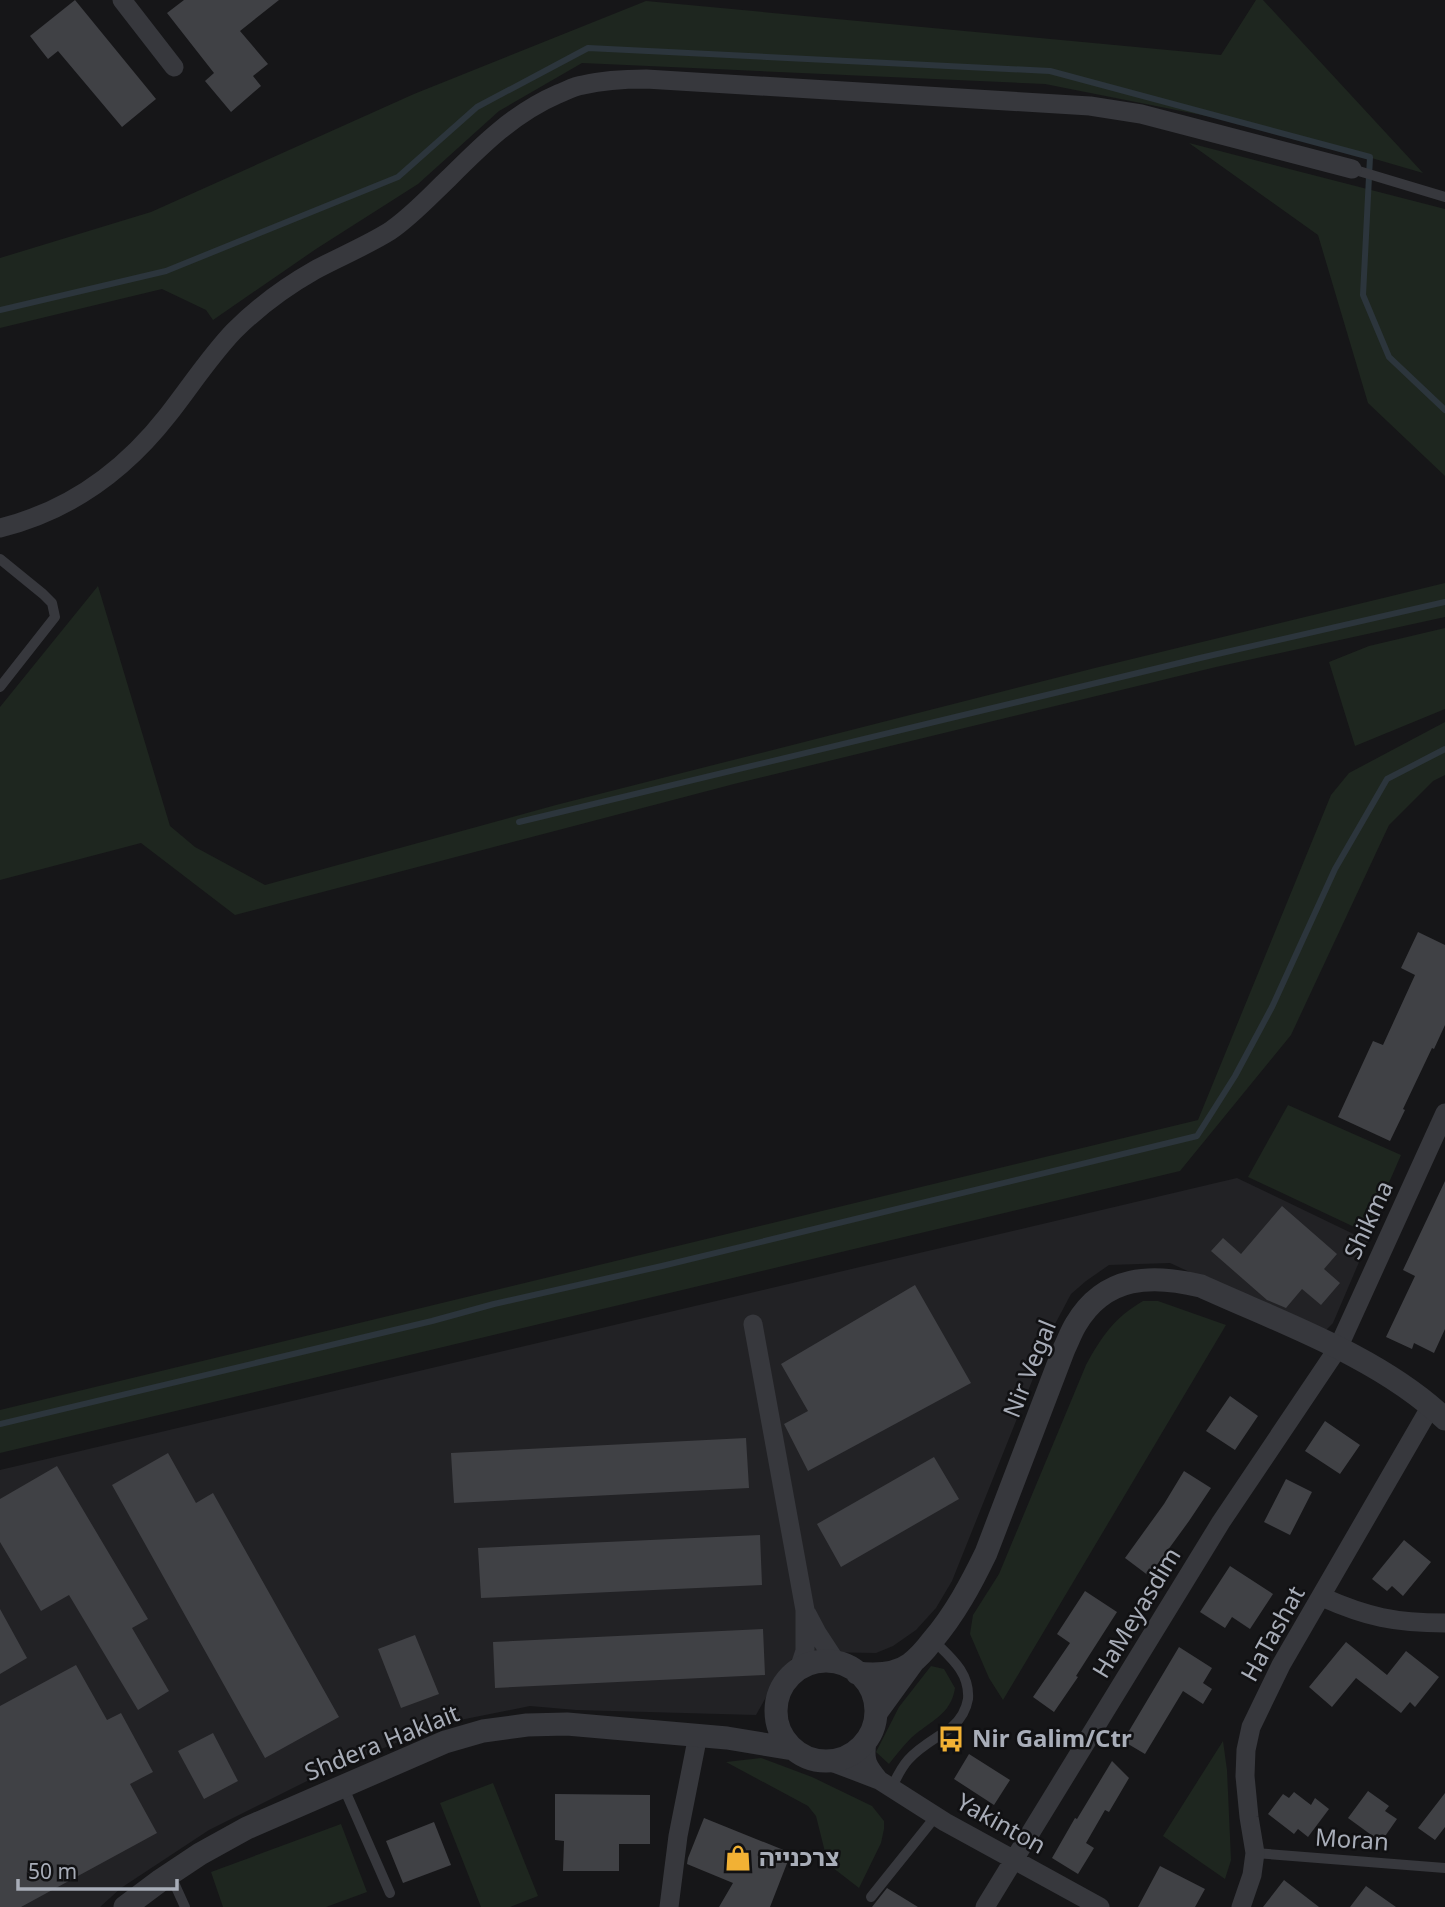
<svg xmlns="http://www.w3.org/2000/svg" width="1445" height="1907" font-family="'Noto Sans','Noto Sans Hebrew',sans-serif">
	<rect width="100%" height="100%" fill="#161618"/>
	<path fill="#222225" d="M1237 1178 1368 1241 1333 1323 1323 1333 1170 1263 1109 1265 1086 1281 1071 1294 1054 1326 952 1581 936 1608 916 1630 893 1646 876 1653 818 1652 792 1659 778 1676 756 1715 576 1710 530 1706 445 1723 325 1772 209 1830 121 1888 100 1907H0V1470Z"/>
	<path fill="#1e261f" d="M1256 0H1263L1423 173 1272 129 1045 84 582 63 499 111 418 184 316 249 213 320 206 310 162 289 0 328V258L151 212 414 94 646 1 1221 55Z
		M1189 143 1445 209V476L1368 403 1318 235Z
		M1445 583V617L1216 667 734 784 235 915 141 843 0 880V707L98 586 170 826 195 847 265 885 556 805 1095 668Z
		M1445 628V709L1355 746 1329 662 1369 646Z
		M1445 722V775L1433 781 1389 825 1291 1035 1180 1171 0 1453V1410L1198 1120 1331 795 1349 773Z
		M1288 1105 1401 1155 1367 1233 1248 1177Z
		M1143 1301H1158L1226 1325 1003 1700 989 1678 970 1634 973 1615 999 1574 1086 1365C1102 1336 1114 1318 1143 1301Z
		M931 1666 944 1669 955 1688C951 1715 930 1721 911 1738 903 1746 896 1755 889 1764L876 1752 899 1707Z
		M1223 1741 1227 1770 1231 1860 1225 1879 1163 1836Z
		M761 1758 812 1777 872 1806 884 1821V1829L881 1843 859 1888 828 1864 816 1816 808 1806 726 1762Z
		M493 1783 538 1896 510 1907H481L440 1803Z
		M341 1824 367 1892 326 1907H223L211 1872Z"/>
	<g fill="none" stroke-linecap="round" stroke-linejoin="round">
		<path stroke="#2c353c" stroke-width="6" d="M0 310 166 271 398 177 477 107 588 48 1050 71 1370 157 1363 295 1389 357 1445 410
			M519 822 1200 658 1445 602
			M0 1424 432 1321 494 1304 662 1266 1197 1136 1235 1076 1272 1007 1335 869 1387 779 1445 749"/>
	</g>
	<path fill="#404145" d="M75 0 156 99 122 127 58 51 48 59 30 36Z
		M184 0H279L240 31 268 64 253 76 261 86 231 112 205 81 214 73 167 13Z
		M1418 932 1445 945V1025L1434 1049 1432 1048 1403 1109 1405 1110 1390 1141 1338 1117 1373 1041 1383 1045 1415 975 1401 968Z
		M1445 1181V1329L1434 1353 1414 1343 1412 1349 1386 1337 1415 1276 1403 1270Z
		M1282 1206 1337 1254 1324 1269 1340 1283 1321 1305 1302 1289 1286 1308 1267 1300 1211 1251 1223 1238 1241 1254Z
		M915 1285 971 1383 808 1471 784 1424 808 1411 781 1364Z
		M1230 1396 1258 1416 1235 1450 1206 1431Z
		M1325 1421 1360 1445 1340 1474 1305 1451Z
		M746 1438 749 1488 454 1503 451 1453Z
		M168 1453 196 1503 213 1493 339 1717 265 1758 112 1485Z
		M934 1457 959 1499 841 1567 817 1524Z
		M57 1466 148 1619 132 1628 169 1691 138 1710 69 1595 41 1611 0 1542V1499Z
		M1184 1471 1211 1488 1189 1521 1149 1576 1125 1558 1164 1504Z
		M1286 1479 1312 1492 1290 1535 1264 1522Z
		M760 1535 762 1585 481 1598 478 1548Z
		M1404 1540 1431 1562 1403 1596 1392 1586 1387 1591 1372 1579Z
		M1230 1566 1273 1594 1250 1629 1232 1617 1225 1628 1200 1612Z
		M1085 1591 1117 1612 1076 1676 1078 1677 1054 1712 1033 1697 1070 1643 1057 1634Z
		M0 1609 27 1658 0 1674Z
		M763 1629 765 1675 495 1688 493 1642Z
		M415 1635 439 1694 401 1708 378 1649Z
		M1346 1642 1387 1675 1406 1651 1439 1677 1415 1707 1410 1702 1401 1713 1356 1678 1332 1707 1309 1687Z
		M1179 1647 1212 1668 1203 1683 1212 1689 1203 1704 1183 1691 1145 1754 1123 1741Z
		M76 1665 107 1720 121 1713 153 1772 130 1784 157 1833 21 1907H0V1706Z
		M213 1733 238 1781 204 1799 178 1751Z
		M969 1754 1010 1780 994 1805 954 1779Z
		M1112 1761 1129 1778 1109 1812 1105 1810 1086 1843 1094 1848 1078 1874 1052 1858 1075 1818 1077 1819Z
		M1368 1791 1389 1806 1385 1811 1397 1819 1381 1842 1348 1818Z
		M1294 1792 1311 1805 1315 1798 1329 1809 1308 1837 1298 1829 1294 1834 1268 1814 1283 1794 1289 1798Z
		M1445 1793V1827L1435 1840 1418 1828Z
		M555 1794 650 1795V1844H619V1871H563L564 1841 555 1840Z
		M704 1818 791 1853 770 1907H719L733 1883 687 1864 688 1858Z
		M434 1822 451 1865 403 1883 386 1841Z
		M1160 1866 1205 1889 1195 1907H1138Z
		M1284 1880 1319 1907H1263Z
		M1366 1886 1396 1907H1350Z
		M887 1888 918 1907H872Z"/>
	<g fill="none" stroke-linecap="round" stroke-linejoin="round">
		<path stroke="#37383d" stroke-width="10" d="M1352 169 1445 197
			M0 559 43 594 52 603 55 617 0 687
			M343 1786 390 1893
			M891 1789C896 1779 900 1769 908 1760 920 1746 937 1738 952 1727 961 1719 966 1711 968 1699 970 1672 950 1657 933 1640
			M1255 1853 1445 1868
			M170 1874 185 1907
			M871 1897 936 1816"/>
		<path stroke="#37383d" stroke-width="19" d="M122 0 174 67
			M0 528C69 511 125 470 168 415 190 387 210 356 234 331 258 307 285 287 315 270 339 257 366 246 390 231 412 216 430 196 449 178 482 145 514 113 558 94 566 91 574 86 583 85 604 80 624 79 646 79L1090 106 1141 114 1352 169
			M753 1324 805 1610V1651L799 1669
			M1322 1597C1367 1617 1395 1623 1445 1623
			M807 1614 817 1633 836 1662
			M867 1741C864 1761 867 1765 879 1780
			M829 1761 879 1780 945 1822 1100 1907
			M669 1907 678 1836 698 1735
			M985 1907 1221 1522 1338 1348 1445 1113
			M1241 1907 1252 1875 1255 1853 1249 1817 1245 1776 1246 1750 1251 1727 1281 1665 1431 1406"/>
		<path stroke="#37383d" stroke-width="23" d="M776 1711a50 50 0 1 1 100 0a50 50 0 1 1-100 0Z
			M857 1673C875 1675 895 1675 910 1664 918 1658 926 1649 932 1641 955 1614 971 1584 986 1553L1064 1349C1068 1341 1071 1332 1076 1324 1105 1275 1152 1274 1201 1286 1282 1323 1380 1357 1445 1419
			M876 1713 913 1662
			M125 1907 161 1880 200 1854 247 1828 445 1742 483 1731 527 1725 567 1724 727 1738 793 1749"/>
	</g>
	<defs>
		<g id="bus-bare" transform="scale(2.1)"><path d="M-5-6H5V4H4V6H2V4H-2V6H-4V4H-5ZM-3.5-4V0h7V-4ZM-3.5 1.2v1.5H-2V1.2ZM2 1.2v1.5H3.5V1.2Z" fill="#f2b134" stroke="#111113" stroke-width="2.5" paint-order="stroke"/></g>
		<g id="shop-bare" transform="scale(2.1)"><path d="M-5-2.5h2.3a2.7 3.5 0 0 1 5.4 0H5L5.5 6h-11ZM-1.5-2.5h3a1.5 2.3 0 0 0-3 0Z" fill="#f2b134" stroke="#111113" stroke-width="2.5" paint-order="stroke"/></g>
	</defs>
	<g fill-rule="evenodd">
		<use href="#bus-bare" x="951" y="1739"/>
		<use href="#shop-bare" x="738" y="1858"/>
	</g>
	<g text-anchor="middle" stroke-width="5" stroke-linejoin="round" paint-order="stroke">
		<g font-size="24" fill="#a8adb8" stroke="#111113">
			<text transform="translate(1369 1220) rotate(-65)" y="8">Shikma</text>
			<text transform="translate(1030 1369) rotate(-68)" y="8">Nir Vegal</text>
			<text transform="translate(1137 1613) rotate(-59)" y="8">HaMeyasdim</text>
			<text transform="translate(1273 1634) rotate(-61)" y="8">HaTashat</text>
			<text transform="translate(382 1743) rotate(-22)" y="8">Shdera Haklait</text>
			<text transform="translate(1001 1824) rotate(29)" y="8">Yakinton</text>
			<text transform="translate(1352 1840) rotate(4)" y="8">Moran</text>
		</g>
		<g font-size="24" font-weight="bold" fill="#a8adb8" stroke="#111113" text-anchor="start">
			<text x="972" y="1747">Nir Galim/Ctr</text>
			<text x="759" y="1866">צרכנייה</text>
		</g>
	</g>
	<path d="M18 1879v10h159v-10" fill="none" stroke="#a8adb8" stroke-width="3.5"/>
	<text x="28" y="1879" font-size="21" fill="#a8adb8" stroke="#111113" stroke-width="5" paint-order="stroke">50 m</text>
</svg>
